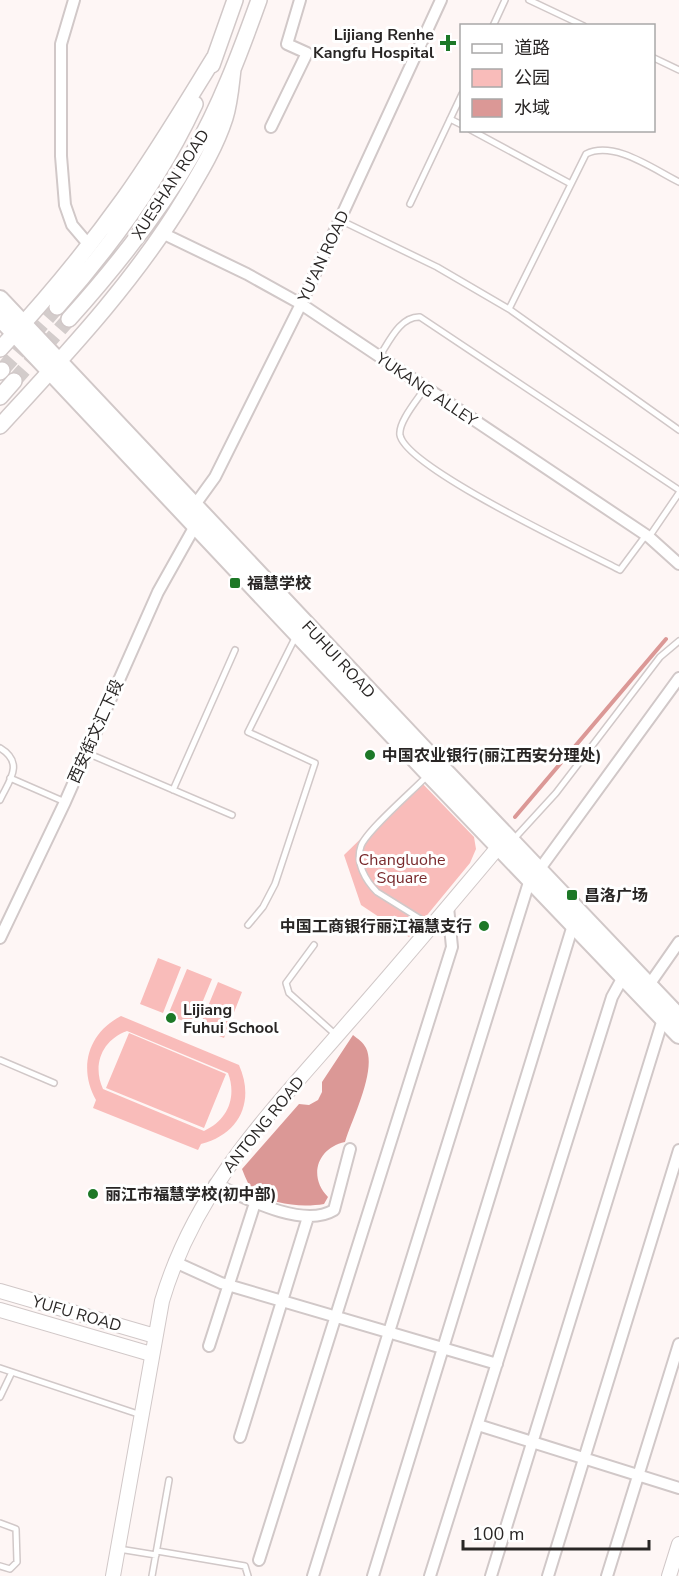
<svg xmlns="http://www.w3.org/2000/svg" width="679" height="1576" font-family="'Nunito Sans','Noto Sans SC',sans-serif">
	<rect width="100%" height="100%" fill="#fef6f5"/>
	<path fill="#f9bcba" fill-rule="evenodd" d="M420 781 474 837 476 849 470 863 409 937 361 905 344 855Z
		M158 958 181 967 163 1013 140 1004Z
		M187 969 212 979 193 1025 168 1015Z
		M218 982 242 992 224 1038 199 1028Z
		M121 1016 239 1065C255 1101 240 1134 201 1144L198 1150 93 1108 96 1100C78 1068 88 1033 121 1016ZM127 1031 228 1073C237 1097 228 1120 204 1131L103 1089C92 1065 102 1040 127 1031Z
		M129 1033 226 1074 204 1128 106 1088Z"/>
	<path fill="#db9896" d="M353 1035C358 1039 363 1042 366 1048 377 1070 352 1119 345 1142 317 1148 308 1177 328 1197L324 1204C301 1208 262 1205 248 1183 246 1179 244 1174 242 1169L299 1104 309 1105 318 1100 322 1092V1082Z"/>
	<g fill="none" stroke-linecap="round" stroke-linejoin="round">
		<path stroke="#db9896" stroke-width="4" d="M515 817 666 639"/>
		<path stroke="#d3cccb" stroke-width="15" stroke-dasharray="15 8" stroke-linecap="butt" d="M2 370 57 307
			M14 381 69 319"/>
		<g stroke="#d1c8c8" stroke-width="8">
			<path id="service" d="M529 0 584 26
				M493 26 505 0
				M654 58 679 70
				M450 119 462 125
				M471 130 571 184
				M410 204 462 94
				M340 220 437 267 509 309 679 430
				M509 309 586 154C614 140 653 169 679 182
				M379 357C389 342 400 316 420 317L679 490
				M425 388C418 399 398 422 400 435 406 468 584 551 620 570L646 535
				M649 537 679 493
				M0 748C25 763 9 781 0 800
				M87 753 232 815
				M428 775C415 789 366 831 361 846 355 863 366 881 377 892L430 925
				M10 778 65 802
				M173 790 235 650
				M513 840 556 793 660 657 679 641
				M248 925 263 907 275 884 315 763 248 732 296 636
				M314 945 286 983 289 993 336 1035
				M0 1060 54 1083
				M0 1368 141 1415
				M0 1397 12 1372
				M0 1523 16 1529 17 1562 10 1569 0 1566
				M119 1549 156 1555
				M157 1551 245 1566 248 1576
				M152 1576 169 1480"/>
		</g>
		<g stroke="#d1c8c8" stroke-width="14">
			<path id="minor" d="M74 0 61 44V156L65 205 72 225 89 245
				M271 127 307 53 287 44 300 0
				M162 233 247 274 301 304 649 537 679 564
				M194 506 215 477 301 304 441 0
				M539 870 679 678
				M0 938 65 802 158 592 195 526
				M649 985 679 942
				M215 1184C245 1198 303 1229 334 1210L350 1149
				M175 1262 221 1283 497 1364
				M209 1346 255 1203
				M478 1425 679 1488
				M240 1437 308 1217
				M259 1560 452 947 448 907
				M313 1576 530 879
				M373 1576 573 925
				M430 1576 612 997 623 977
				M491 1576 663 1019
				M548 1576 679 1150
				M607 1576 679 1344"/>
		</g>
		<g stroke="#d1c8c8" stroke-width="16">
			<path id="tertiary" d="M0 1291 155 1336
				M0 1310 151 1354
				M113 1576 162 1301C196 1186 272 1111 348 1023 401 963 453 901 505 839
				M669 1576 679 1544"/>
		</g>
		<g stroke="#d1c8c8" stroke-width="18">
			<path id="secondary" d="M212 65 235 0
				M57 307C112 245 160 179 195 104
				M69 319C114 269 158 214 192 155 220 106 240 53 259 0
				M0 349C45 301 87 250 125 197 157 152 185 105 214 58
				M0 372 2 370
				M0 397 14 381
				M0 426C67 353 135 281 186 196 201 171 216 146 225 118 230 102 231 86 233 69"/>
		</g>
		<g stroke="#d1c8c8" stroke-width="20">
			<path id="primary" d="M0 299 439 765 679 1017
				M0 318 429 774 679 1035"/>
		</g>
		<use href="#service" stroke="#fff" stroke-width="5"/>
		<use href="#minor" stroke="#fff" stroke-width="10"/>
		<use href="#tertiary" stroke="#fff" stroke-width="14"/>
		<use href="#secondary" stroke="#fff" stroke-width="15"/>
		<use href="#primary" stroke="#fff" stroke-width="16"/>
	</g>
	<g fill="#1d7827" stroke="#fff" stroke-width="2">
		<path d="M445 34h6v6h6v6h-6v6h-6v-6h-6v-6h6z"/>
		<rect x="229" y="577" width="12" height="12" rx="3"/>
		<circle cx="370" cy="755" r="6"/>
		<rect x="566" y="889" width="12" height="12" rx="3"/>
		<circle cx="484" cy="926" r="6"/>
		<circle cx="171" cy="1018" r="6"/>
		<circle cx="93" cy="1194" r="6"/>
	</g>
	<g text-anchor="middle" stroke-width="6" stroke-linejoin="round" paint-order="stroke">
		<g font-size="16" font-weight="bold" fill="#292625" stroke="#fff" text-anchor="start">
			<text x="434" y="40" text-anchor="end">Lijiang Renhe<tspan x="434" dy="18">Kangfu Hospital</tspan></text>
			<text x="247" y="589">福慧学校</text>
			<text x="382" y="761">中国农业银行(丽江西安分理处)</text>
			<text x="584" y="901">昌洛广场</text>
			<text x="472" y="932" text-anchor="end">中国工商银行丽江福慧支行</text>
			<text x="183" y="1015">Lijiang<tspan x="183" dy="18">Fuhui School</tspan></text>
			<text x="105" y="1200">丽江市福慧学校(初中部)</text>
		</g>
		<g font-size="16" fill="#292625" stroke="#fff">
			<text transform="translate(170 184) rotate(-57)" y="6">XUESHAN ROAD</text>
			<text transform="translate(323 256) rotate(-65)" y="6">YU'AN ROAD</text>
			<text transform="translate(427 389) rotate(34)" y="6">YUKANG ALLEY</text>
			<text transform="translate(339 659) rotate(47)" y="6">FUHUI ROAD</text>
			<text transform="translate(95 731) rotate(-66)" y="6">西安街文汇下段</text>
			<text transform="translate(263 1124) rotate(-51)" y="6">ANTONG ROAD</text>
			<text transform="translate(77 1313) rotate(16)" y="6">YUFU ROAD</text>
		</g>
		<g font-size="16" fill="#78292c" stroke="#fff">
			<text x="402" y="865">Changluohe<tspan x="402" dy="18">Square</tspan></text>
		</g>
	</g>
	<rect x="460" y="24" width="195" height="108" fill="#ffffff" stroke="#a9a8a8" stroke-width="1.5"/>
	<rect x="472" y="44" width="30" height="9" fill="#ffffff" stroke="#a9a8a8" stroke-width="1.5"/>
	<text x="514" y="54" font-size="18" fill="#292625">道路</text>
	<rect x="472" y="69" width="30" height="18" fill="#f9bcba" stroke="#a9a8a8" stroke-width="1.5"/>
	<text x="514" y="84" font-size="18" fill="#292625">公园</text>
	<rect x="472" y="99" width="30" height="18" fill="#db9896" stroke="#a9a8a8" stroke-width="1.5"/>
	<text x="514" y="114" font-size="18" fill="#292625">水域</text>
	<path d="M463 1540v9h186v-9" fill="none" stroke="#292625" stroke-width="3"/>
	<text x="472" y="1540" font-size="18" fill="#292625" stroke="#ffffff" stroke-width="4.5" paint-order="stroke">100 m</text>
</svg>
